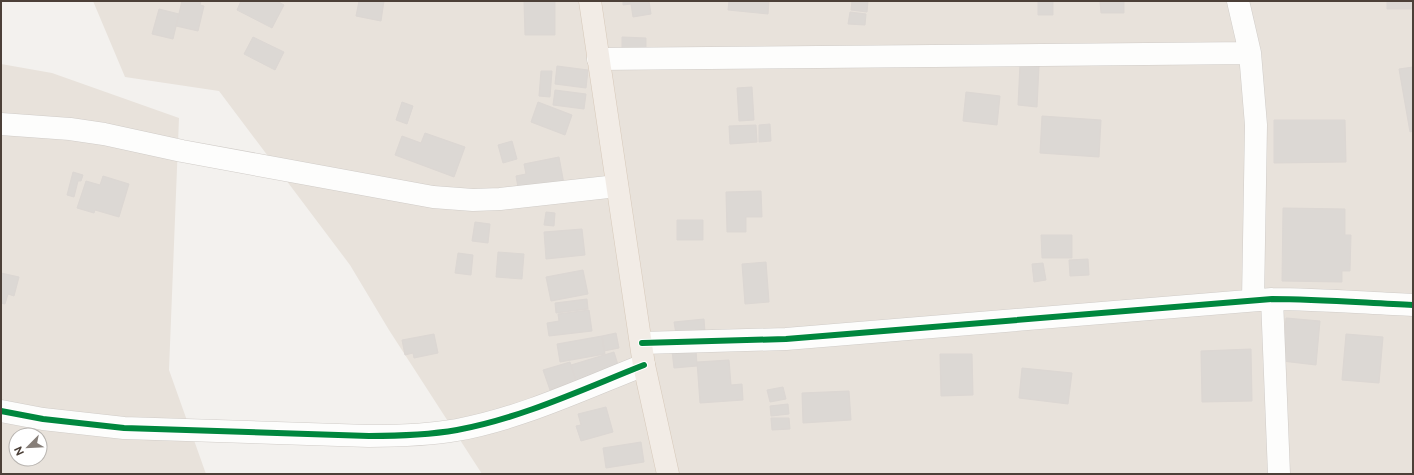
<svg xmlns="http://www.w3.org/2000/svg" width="1414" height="475" font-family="Raleway,sans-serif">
	<rect width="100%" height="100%" fill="#f3f1ee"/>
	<path fill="#e8e2db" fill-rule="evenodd" d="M93 1H1413V474H482L389 330 350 265 219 91 125 77Z
		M1 64 52 73 179 118 169 370 206 474H1ZM16 435H40V459H16Z"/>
	<path fill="#dcd8d4" stroke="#dcd7d3" d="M182 1H201L200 5 204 6 198 31 176 26Z
		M241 1H277L284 5 272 28 237 10Z
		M359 1H384L381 21 356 16Z
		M524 1H555V35H525Z
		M623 1H649L651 14 633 17 631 4 623 5Z
		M729 1H769L768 14 728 10Z
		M852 1H868L867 12 851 10Z
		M1038 1H1053V15H1038Z
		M1100 1H1124V13H1101Z
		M1387 1H1413V9H1387Z
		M159 9 179 14 173 39 152 34Z
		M850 12 866 14 865 25 848 24Z
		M253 37 284 52 275 70 244 54Z
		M622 37 646 38V54L622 53Z
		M1020 64 1039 66 1037 107 1018 105Z
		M557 66 588 70 586 88 555 84Z
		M1413 67V131L1410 132 1399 69Z
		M541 71H552L550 97 539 96Z
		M752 87 754 120 739 121 737 88Z
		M555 90 586 94 584 109 553 105Z
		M966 92 1000 96 997 125 963 121Z
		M402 102 413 106 407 124 396 120Z
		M538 102 572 115 565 135 531 122Z
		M1042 116 1101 120 1099 157 1040 153Z
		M1274 120H1345L1346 162 1274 163Z
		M770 124 771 141 759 142V125Z
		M756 125 757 142 730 144 729 126Z
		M425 133 465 147 454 177 395 155 402 136 421 143Z
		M512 141 517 159 503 163 498 145Z
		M559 157 564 184 519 193 516 176 526 174 524 164Z
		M73 172 83 175 81 181H78L74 197 67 195Z
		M103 176 129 184 119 217 95 210 94 213 77 208 86 181 100 185Z
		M761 191 762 217H746V232H727L726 192Z
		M1283 208 1345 209V235H1351L1350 271H1342V282L1282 281Z
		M546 212 555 213 554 226 544 225Z
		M677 220H703V240H677Z
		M475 222 490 224 488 243 472 241Z
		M582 229 585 255 546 259 544 232Z
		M1041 235H1072V258H1042Z
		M498 252 524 254 522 279 496 277Z
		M458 253 473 255 471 275 455 273Z
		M1088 259 1089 275 1070 276 1069 260Z
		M766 262 769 302 745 304 742 264Z
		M1043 263 1046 280 1034 282 1032 264Z
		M583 270 588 294 551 301 546 277Z
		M1 273 19 277 14 296 8 294 5 304 1 303Z
		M587 299 588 309 556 313 555 303Z
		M589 310 592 331 549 336 547 323 559 321 558 314Z
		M1286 318 1320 321 1316 365 1282 361Z
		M704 319 705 332 676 334 674 322Z
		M616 333 619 348 604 351 602 336Z
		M434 334 438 353 414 358 413 353 405 355 402 340Z
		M1346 334 1383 337 1379 383 1342 380Z
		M602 336 605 354 560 362 557 344Z
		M696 349 697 366 674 368 672 351Z
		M1251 349 1252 401 1202 402 1201 351Z
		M614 352 619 368 576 381 571 365Z
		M940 354H972L973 395 941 396Z
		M729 360 731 385 742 384 743 400 700 403 697 362Z
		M570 362 576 381 550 390 543 370Z
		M1022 368 1072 373 1068 404 1019 398Z
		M783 387 786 399 770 402 767 390Z
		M849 391 851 420 803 423 802 393Z
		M788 404 789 414 771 416 770 406Z
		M606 407 613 432 581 441 576 426 581 425 578 414Z
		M771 418H789L790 429 772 430Z
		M641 442 644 462 606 468 603 448Z"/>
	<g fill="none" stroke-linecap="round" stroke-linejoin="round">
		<g stroke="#d0ccc8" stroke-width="23">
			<path id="minor" d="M1238 1 1250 53 1256 125 1253 300
				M598 59 1250 53
				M1 124 70 129 104 134 182 151 433 197 473 200 500 199 617 186
				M1272 299 1279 474
				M642 343 786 339 1272 299C1319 299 1366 303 1413 305
				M1 411 43 419 124 428 369 436C399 436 428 435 457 430 522 418 583 389 644 365"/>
		</g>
		<g stroke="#d7c9ba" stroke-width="23">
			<path id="major" d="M590 1 644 365 668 474"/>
		</g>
		<use href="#minor" stroke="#fdfdfc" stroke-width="22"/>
		<use href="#major" stroke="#f2ece6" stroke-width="22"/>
		<g stroke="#fff" stroke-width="8">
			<path id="cycleway" d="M642 343 786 339 1272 299C1319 299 1366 303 1413 305
				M1 411 43 419 124 428 369 436C399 436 428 435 457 430 522 418 583 389 644 365"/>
		</g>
		<use href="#cycleway" stroke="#00873e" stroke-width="6"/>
	</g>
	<rect width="1414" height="475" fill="none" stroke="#4c4038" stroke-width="4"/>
	<g transform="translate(28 447) rotate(246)"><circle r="19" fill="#ffffff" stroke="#b7b3af"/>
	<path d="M0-3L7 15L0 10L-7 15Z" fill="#867e78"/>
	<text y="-6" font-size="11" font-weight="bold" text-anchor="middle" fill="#4c4038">N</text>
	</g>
</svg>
